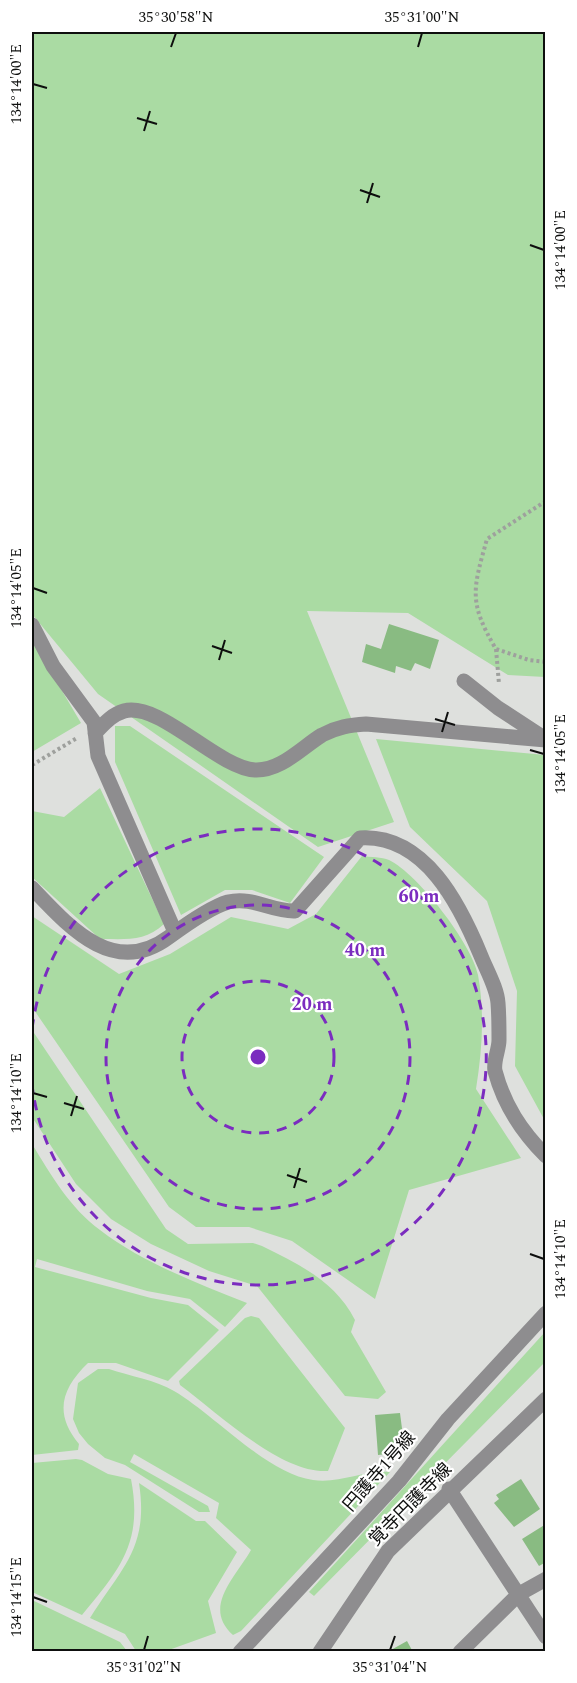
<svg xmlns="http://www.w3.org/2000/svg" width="577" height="1683" font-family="Spectral,'Noto Sans JP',serif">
	<rect width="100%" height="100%" fill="#dee0dd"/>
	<path fill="#aadba3" d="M32 32H545V677L508 675 408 613 307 611 394 822 318 847 98 694 32 614Z
		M32 640 81 723 32 752Z
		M115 726H130L324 857 290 903 252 890H225L181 915 115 762Z
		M376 739 545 755V1121L515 1066 517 991 487 901 410 827Z
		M100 788 164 924C145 942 125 939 100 939L32 877V811L64 817Z
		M362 856C370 857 382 857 389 860 418 874 472 944 478 975 485 1014 482 1051 476 1089L521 1158 409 1190 375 1299 292 1241 249 1227H196L169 1207 32 1007V916L119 974 170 954 231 917 288 929 316 914Z
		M32 1030 166 1229 188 1244 253 1243 262 1246C300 1265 335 1281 355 1320L351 1332 386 1392 378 1399 345 1396 257 1286 209 1271 151 1244 111 1219 76 1184 32 1117Z
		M32 1144C51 1175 70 1208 100 1230 143 1263 197 1283 247 1303L225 1327 190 1299 147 1291 37 1259 35 1267 151 1298 188 1305 219 1330 168 1381 116 1363H88C61 1389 54 1414 79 1444L78 1450 32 1455Z
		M251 1316 259 1318 345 1428 328 1471C281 1474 218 1413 180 1385L179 1381 245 1318Z
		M545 1332V1362L314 1596 309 1592Z
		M98 1369H109C129 1376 156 1380 174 1391 215 1415 266 1473 313 1480 339 1484 364 1470 390 1472L241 1631 233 1635C202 1607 235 1578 251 1550L216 1518 219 1503 134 1454 130 1462 208 1506 210 1512H199L125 1465 105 1458 88 1444 79 1433 73 1419 78 1383Z
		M76 1459 82 1460 108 1474 131 1479C143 1542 121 1568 82 1615L32 1592V1463Z
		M139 1483 196 1521H205L237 1552 208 1601 216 1633 166 1651H136L125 1634 90 1618C122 1567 149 1548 139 1483Z
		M32 1600 120 1642 127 1651H32Z"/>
	<path fill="#89bb82" d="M389 624 439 640 430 669 415 663 411 671 396 666 395 673 362 662 366 644 381 649Z
		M400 1413 405 1452 378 1455 375 1415Z
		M521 1479 540 1509 514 1527 494 1503 499 1499 496 1495Z
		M546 1524V1562L539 1566 522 1539Z
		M407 1641 413 1652 391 1650Z"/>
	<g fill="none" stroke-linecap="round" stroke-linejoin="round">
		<path stroke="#9ea09d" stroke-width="4" stroke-dasharray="3 3" stroke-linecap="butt" d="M546 501 487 539C473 589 468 602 496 649L529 660 546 662
			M496 649 499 684
			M32 765 77 738"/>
		<path stroke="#8e8d8f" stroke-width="15" d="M32 625 53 666 94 722 98 756 175 932
			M464 681 498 708 544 738
			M95 733C104 724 111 715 124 711 159 701 218 768 255 770 281 771 301 748 322 735 337 727 350 725 366 724L546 740
			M32 888C70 928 114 978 169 937 184 926 211 907 228 902 253 896 272 912 295 911L360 838C425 834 460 905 481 956 487 971 497 988 498 1003 499 1015 499 1028 499 1040 499 1050 493 1061 495 1071 504 1105 521 1131 546 1156
			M449 1489 546 1637
			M240 1652 399 1481 448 1419 546 1313
			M320 1652 388 1551 546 1399
			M460 1652 519 1594 546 1579"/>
	</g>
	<path fill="none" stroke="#0e0f0e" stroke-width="2" d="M171 47 176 33M418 47 422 33M33 84 47 88M137 118 157 124M144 131 150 111M360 190 380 197M367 203 373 183M530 245 544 250M33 588 47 593M212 646 232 653M219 660 225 640M435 719 455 725M442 732 448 712M530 750 544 754M33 1093 47 1097M64 1103 84 1109M71 1116 77 1096M287 1175 307 1182M294 1188 300 1168M530 1254 544 1259M33 1597 47 1602M144 1650 148 1636M390 1650 395 1636"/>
	<g fill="none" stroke="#7b2cbf" stroke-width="3" stroke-dasharray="10 8">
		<circle cx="258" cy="1057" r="76"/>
		<circle cx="258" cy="1057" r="152"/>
		<path d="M32 1029A228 228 0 1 1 32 1085"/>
	</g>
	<g text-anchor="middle" stroke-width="4.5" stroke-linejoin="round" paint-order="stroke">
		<g font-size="18" fill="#0e0f0e" stroke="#fff">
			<text transform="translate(379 1471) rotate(-49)" y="6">円護寺1号線</text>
			<text transform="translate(410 1504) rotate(-45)" y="6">覚寺円護寺線</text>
		</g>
	</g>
	<circle cx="258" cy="1057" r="9" fill="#7b2cbf" stroke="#fff" stroke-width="3"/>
	<g font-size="18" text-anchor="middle" font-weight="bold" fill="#7b2cbf" stroke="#fff" stroke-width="4.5" stroke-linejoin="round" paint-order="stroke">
		<text x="419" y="902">60 m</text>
		<text x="365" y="956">40 m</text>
		<text x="312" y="1010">20 m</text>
	</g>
	<rect width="577" height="1683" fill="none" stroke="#ffffff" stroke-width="66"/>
	<rect x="33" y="33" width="511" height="1617" fill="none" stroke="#0e0f0e" stroke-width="2"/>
	<g font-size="15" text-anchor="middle" fill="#0e0f0e">
		<text x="176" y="22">35°30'58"N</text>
		<text x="422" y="22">35°31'00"N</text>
		<text transform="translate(16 84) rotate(-90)" y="5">134°14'00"E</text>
		<text transform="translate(560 250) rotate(-90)" y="5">134°14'00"E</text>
		<text transform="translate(16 588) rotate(-90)" y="5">134°14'05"E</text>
		<text transform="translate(560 754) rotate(-90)" y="5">134°14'05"E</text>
		<text transform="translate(16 1093) rotate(-90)" y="5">134°14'10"E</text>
		<text transform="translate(560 1259) rotate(-90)" y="5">134°14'10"E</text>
		<text transform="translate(16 1597) rotate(-90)" y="5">134°14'15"E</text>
		<text x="144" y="1672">35°31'02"N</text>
		<text x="390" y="1672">35°31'04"N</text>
	</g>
</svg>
